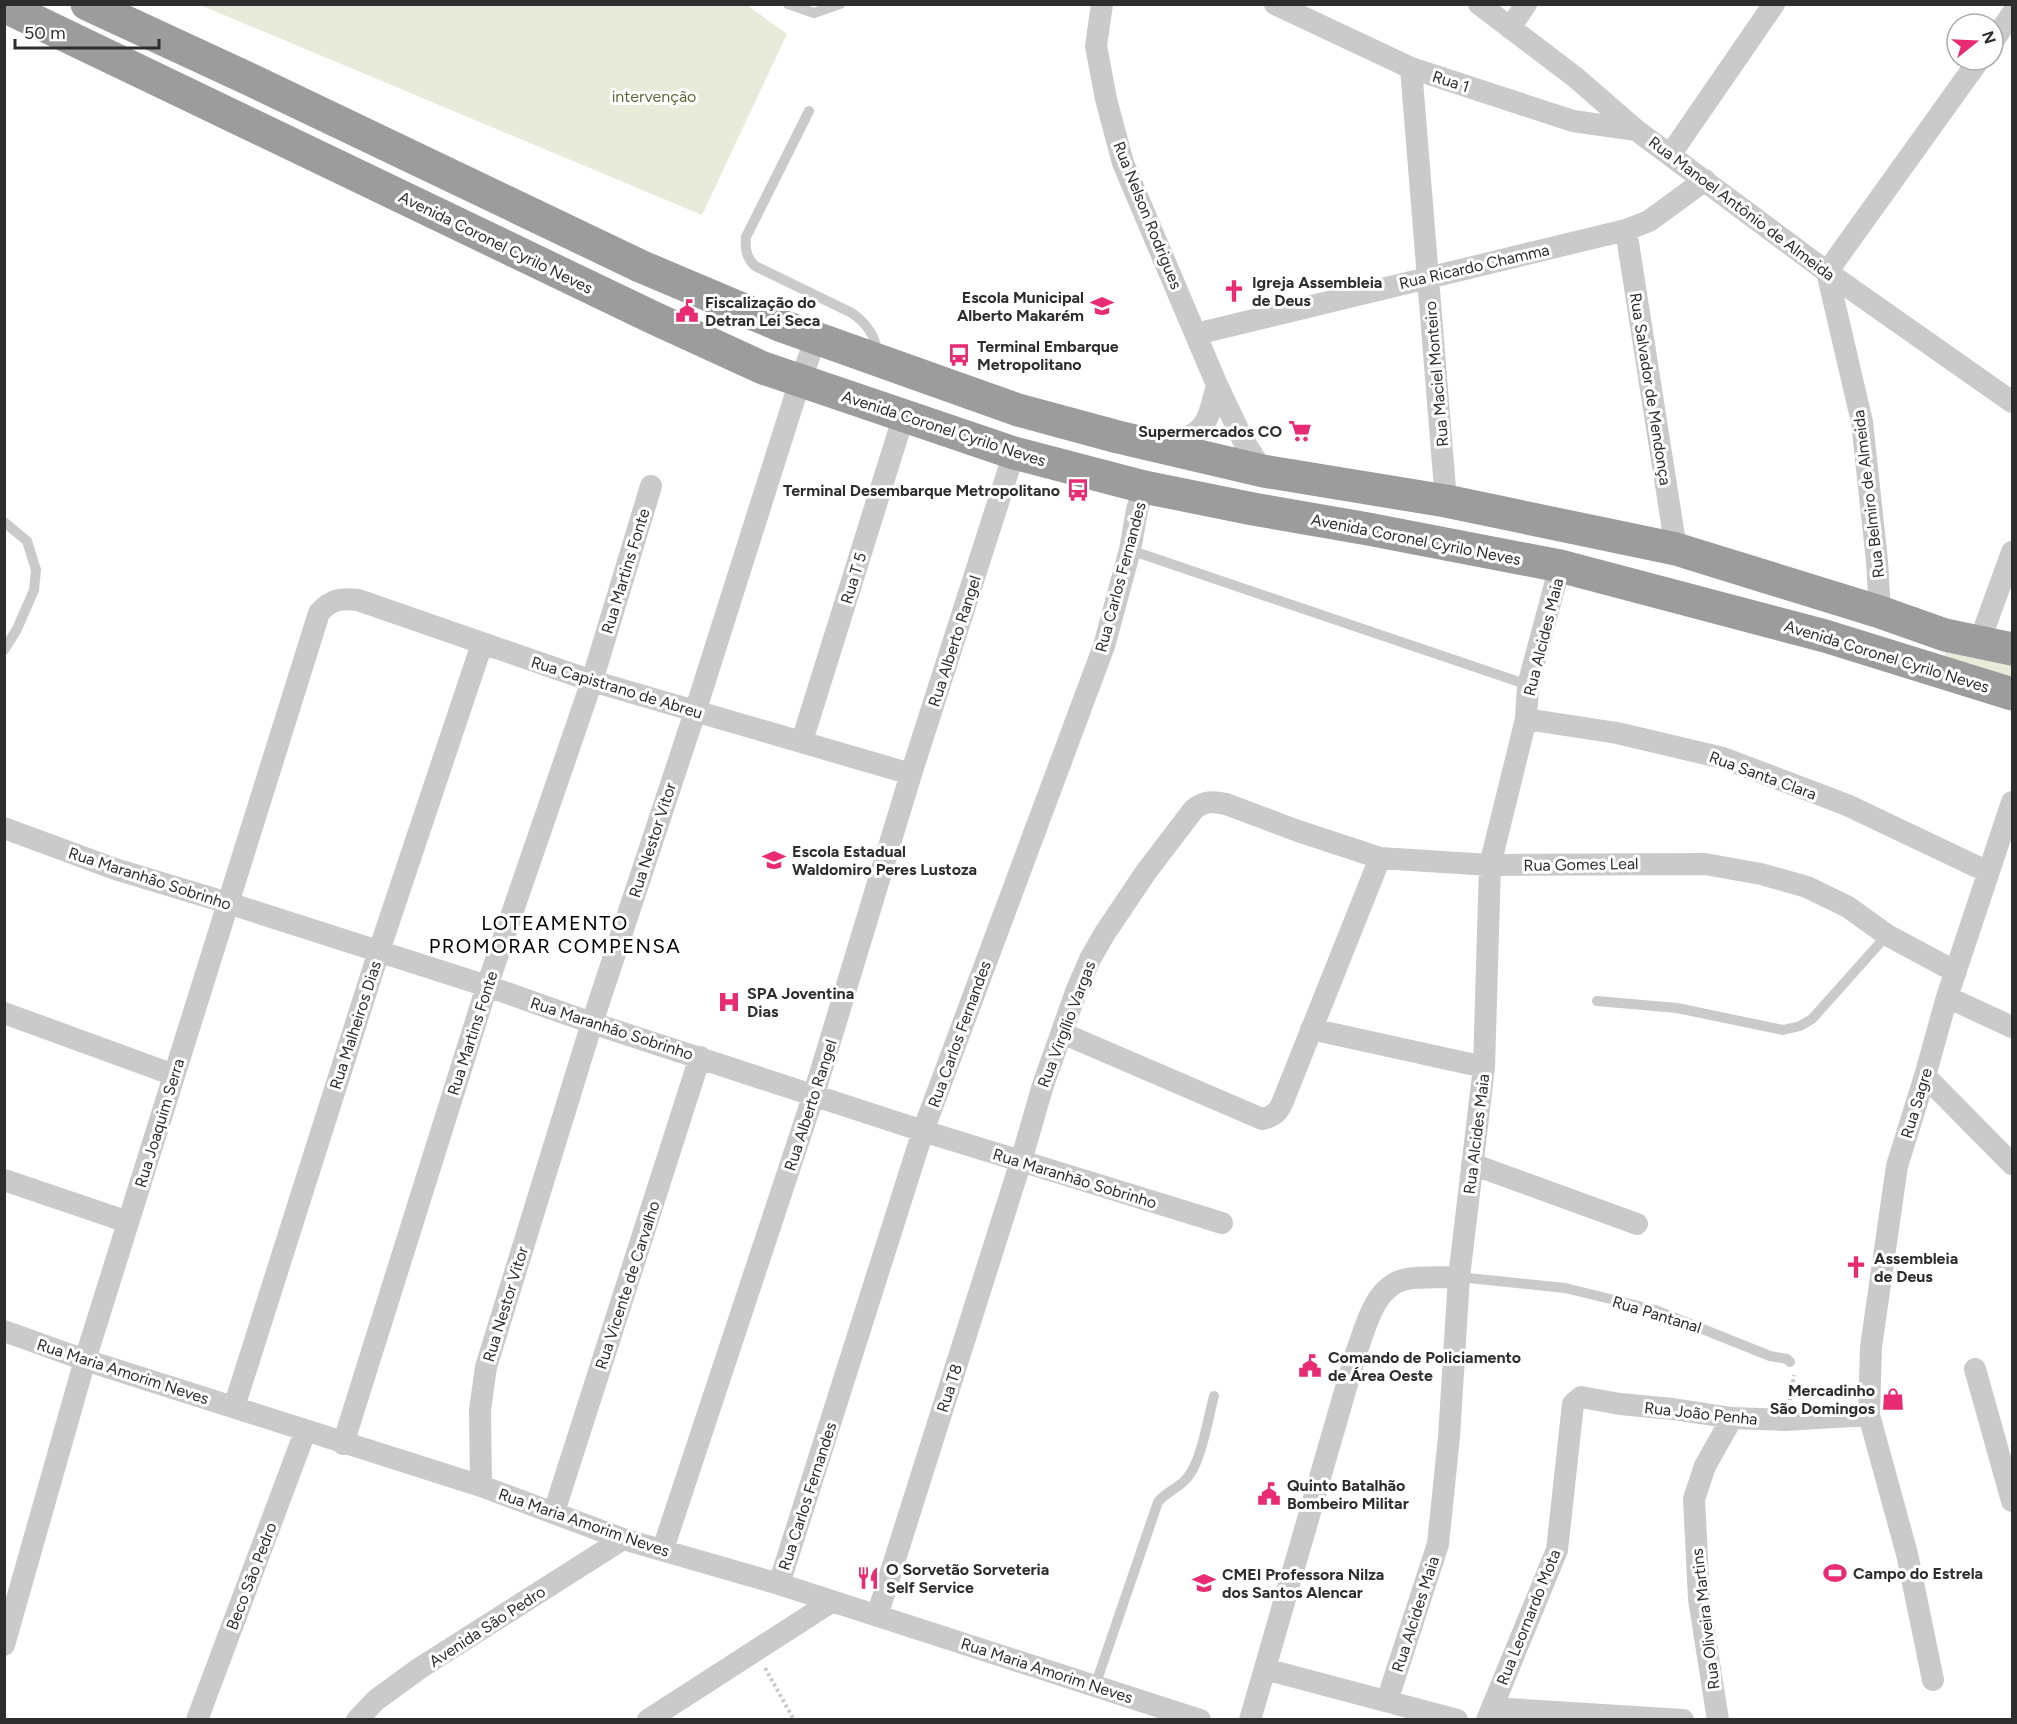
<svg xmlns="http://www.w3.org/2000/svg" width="2017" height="1724" font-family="Figtree,sans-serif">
	<rect width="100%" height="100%" fill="#fff"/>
	<path fill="#e8ebda" d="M200 5H747L787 34 702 215Z
		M1947 645 2012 658V678L1943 660Z"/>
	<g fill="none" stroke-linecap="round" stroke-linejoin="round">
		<path stroke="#cacaca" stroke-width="4" stroke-dasharray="3 3" stroke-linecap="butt" d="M1790 1400 1794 1375
			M765 1668 794 1720"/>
		<path stroke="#cacaca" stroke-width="10" d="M788 4 814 13 840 4
			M809 111 746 237C745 249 746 257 755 266L852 313C866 323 876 335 877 354
			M4 522 27 541 36 570 34 590 17 629 4 650
			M1130 550 1528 685
			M1597 1001 1677 1008 1783 1030 1800 1026 1812 1019 1887 935
			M1459 1277 1565 1288 1655 1310 1770 1356 1787 1359 1790 1362
			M1095 1686 1158 1502C1166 1492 1179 1488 1187 1478 1201 1463 1208 1418 1214 1396"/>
		<path stroke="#cacaca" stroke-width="22" d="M1102 4 1096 46 1106 99 1123 163 1217 385 1243 440 1263 471
			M1275 4 1411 68 1573 121 1636 130
			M1479 4 1575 77 1636 130 1827 272 2012 402
			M1510 28 1526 4
			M1993 41 2012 14
			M1411 68 1446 501
			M1670 155 1774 4
			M1626 230 1676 549
			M1196 334 1626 230 1649 221 1705 180
			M1161 444C1205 437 1207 425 1217 385
			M1880 612 1877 561 1862 422 1827 272 1979 60
			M1979 643 2012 552
			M1526 719 1617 733 1723 758 1847 805 1988 872
			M802 741 904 415
			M4 828 115 869 228 903 487 986 592 1023 923 1131 1222 1223
			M1947 997 2012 1027
			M4 1013 174 1075
			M1311 1029 1484 1067
			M1062 1033 1262 1119C1274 1116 1278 1113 1283 1101L1380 858
			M1925 1076 2012 1164
			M1472 1164 1637 1224
			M4 1180 128 1222
			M4 1331 85 1360 481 1486 623 1539 779 1584 1200 1720
			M1975 1369 2012 1501
			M234 1407 379 951 482 644
			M343 1444 487 986 592 681 651 486
			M481 1486 480 1410 486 1367 592 1023 695 712 800 381 816 338
			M554 1512 700 1057
			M663 1549 814 1094 911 774 1014 453
			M779 1584 923 1131 1104 646 1130 550 1137 510 1144 487
			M877 1616 1021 1161 1043 1085 1077 989 1090 959 1105 933 1146 872 1194 809C1204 801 1213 801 1226 804L1295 830 1380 858 1490 865 1705 864 1761 874 1807 887 1848 907 1887 935 1956 972
			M4 1645 85 1360 319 613C331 599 341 598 358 600L592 681 911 774
			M1265 1669 1457 1720
			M1933 1680 1907 1554 1869 1415 1871 1347 1897 1166 1925 1076 1947 997 2012 802
			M1387 1701 1438 1544 1449 1437 1459 1277 1484 1067 1490 865 1526 719 1528 685 1560 566
			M1492 1708 1683 1720
			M197 1720 305 1432
			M357 1720 376 1700 420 1668 623 1539
			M648 1720 831 1602
			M1250 1720 1356 1353C1366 1327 1374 1285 1407 1279 1423 1276 1442 1278 1459 1277
			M1487 1720 1557 1550 1573 1404 1581 1397 1620 1404 1673 1409 1732 1418 1785 1420 1869 1415
			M1718 1720 1699 1599 1694 1499 1705 1466 1732 1418"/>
		<path stroke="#9c9c9c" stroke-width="33" d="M87 4 249 79 640 266 782 326 1018 410 1118 437 1263 471 1446 501 1676 549 1880 612 1945 635 2012 649
			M4 6 654 318 763 368 1014 453 1144 487 1253 509 1368 529 1560 566 1825 636 2012 694"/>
	</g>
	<defs>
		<g id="church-bare" transform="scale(1.8)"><path d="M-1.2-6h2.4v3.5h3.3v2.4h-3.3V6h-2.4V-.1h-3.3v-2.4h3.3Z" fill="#e82b72" stroke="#fff" stroke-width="2.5" paint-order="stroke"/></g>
		<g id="school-bare" transform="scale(1.8)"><path d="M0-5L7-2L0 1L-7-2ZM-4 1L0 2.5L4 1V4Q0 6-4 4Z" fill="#e82b72" stroke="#fff" stroke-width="2.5" paint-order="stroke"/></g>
		<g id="civic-bare" transform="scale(1.8)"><path d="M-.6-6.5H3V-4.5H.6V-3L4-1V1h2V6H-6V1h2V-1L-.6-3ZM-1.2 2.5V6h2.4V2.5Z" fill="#e82b72" stroke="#fff" stroke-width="2.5" paint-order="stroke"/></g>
		<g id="bus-bare" transform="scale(1.8)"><path d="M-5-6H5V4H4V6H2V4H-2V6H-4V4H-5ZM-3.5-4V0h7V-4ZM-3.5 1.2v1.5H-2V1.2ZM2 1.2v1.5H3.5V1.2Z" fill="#e82b72" stroke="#fff" stroke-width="2.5" paint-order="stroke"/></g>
		<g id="supermarket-bare" transform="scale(1.8)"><path d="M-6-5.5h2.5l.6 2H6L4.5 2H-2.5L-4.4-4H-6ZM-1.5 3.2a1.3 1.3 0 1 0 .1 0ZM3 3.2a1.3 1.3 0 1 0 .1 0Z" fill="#e82b72" stroke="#fff" stroke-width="2.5" paint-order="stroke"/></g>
		<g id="hospital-bare" transform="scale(1.8)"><path d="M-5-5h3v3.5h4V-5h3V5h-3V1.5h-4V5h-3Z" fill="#e82b72" stroke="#fff" stroke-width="2.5" paint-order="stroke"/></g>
		<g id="shop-bare" transform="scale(1.8)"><path d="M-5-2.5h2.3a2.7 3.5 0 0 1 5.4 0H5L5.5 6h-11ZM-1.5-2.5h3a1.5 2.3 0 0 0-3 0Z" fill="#e82b72" stroke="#fff" stroke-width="2.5" paint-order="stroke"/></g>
		<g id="stadium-bare" transform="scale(1.8)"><path d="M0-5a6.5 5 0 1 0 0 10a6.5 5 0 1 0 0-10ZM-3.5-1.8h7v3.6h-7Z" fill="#e82b72" stroke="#fff" stroke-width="2.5" paint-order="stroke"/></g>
		<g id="restaurant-bare" transform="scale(1.8)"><path d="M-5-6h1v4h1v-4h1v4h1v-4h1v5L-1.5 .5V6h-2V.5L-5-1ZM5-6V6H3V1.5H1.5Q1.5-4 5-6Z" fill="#e82b72" stroke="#fff" stroke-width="2.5" paint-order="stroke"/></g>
	</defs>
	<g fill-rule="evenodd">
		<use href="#church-bare" x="1234" y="291"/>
		<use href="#school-bare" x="1102" y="306"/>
		<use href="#civic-bare" x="687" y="311"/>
		<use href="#bus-bare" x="959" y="355"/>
		<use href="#supermarket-bare" x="1300" y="431"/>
		<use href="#bus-bare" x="1078" y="490"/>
		<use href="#school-bare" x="774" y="860"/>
		<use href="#hospital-bare" x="729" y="1002"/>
		<use href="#church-bare" x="1856" y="1267"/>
		<use href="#civic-bare" x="1310" y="1366"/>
		<use href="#shop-bare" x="1893" y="1399"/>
		<use href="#civic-bare" x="1269" y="1494"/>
		<use href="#stadium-bare" x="1835" y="1573"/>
		<use href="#restaurant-bare" x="868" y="1578"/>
		<use href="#school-bare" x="1204" y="1583"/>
	</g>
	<g text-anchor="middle" stroke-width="6" stroke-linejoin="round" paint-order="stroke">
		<g font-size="16" fill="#2d2d2d" stroke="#fff">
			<text transform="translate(1451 81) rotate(18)" y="6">Rua 1</text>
			<text transform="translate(1742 208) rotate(37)" y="6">Rua Manoel Antônio de Almeida</text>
			<text transform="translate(1148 215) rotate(68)" y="6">Rua Nelson Rodrigues</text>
			<text transform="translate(496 242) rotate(26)" y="6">Avenida Coronel Cyrilo Neves</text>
			<text transform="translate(1474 266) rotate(-13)" y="6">Rua Ricardo Chamma</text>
			<text transform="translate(1436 374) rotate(-95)" y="6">Rua Maciel Monteiro</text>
			<text transform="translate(1651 389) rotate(81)" y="6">Rua Salvador de Mendonça</text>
			<text transform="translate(944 428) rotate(18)" y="6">Avenida Coronel Cyrilo Neves</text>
			<text transform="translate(1868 494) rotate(-97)" y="6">Rua Belmiro de Almeida</text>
			<text transform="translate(1416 539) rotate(11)" y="6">Avenida Coronel Cyrilo Neves</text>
			<text transform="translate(625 571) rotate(-73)" y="6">Rua Martins Fonte</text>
			<text transform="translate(1120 577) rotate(-75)" y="6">Rua Carlos Fernandes</text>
			<text transform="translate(853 578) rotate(-73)" y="6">Rua T 5</text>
			<text transform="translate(1543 637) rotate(-76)" y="6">Rua Alcides Maia</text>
			<text transform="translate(954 641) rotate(-72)" y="6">Rua Alberto Rangel</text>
			<text transform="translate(1887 656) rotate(17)" y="6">Avenida Coronel Cyrilo Neves</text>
			<text transform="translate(617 687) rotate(17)" y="6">Rua Capistrano de Abreu</text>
			<text transform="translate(1763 775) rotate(20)" y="6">Rua Santa Clara</text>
			<text transform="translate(652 840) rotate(-72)" y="6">Rua Nestor Vitor</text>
			<text transform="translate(1581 864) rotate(-1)" y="6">Rua Gomes Leal</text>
			<text transform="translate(150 878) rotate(18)" y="6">Rua Maranhão Sobrinho</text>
			<text transform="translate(1066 1024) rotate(-69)" y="6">Rua Virgílio Vargas</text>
			<text transform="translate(355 1025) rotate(-72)" y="6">Rua Malheiros Dias</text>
			<text transform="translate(612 1028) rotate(18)" y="6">Rua Maranhão Sobrinho</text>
			<text transform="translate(472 1033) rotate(-72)" y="6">Rua Martins Fonte</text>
			<text transform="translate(959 1034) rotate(-70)" y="6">Rua Carlos Fernandes</text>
			<text transform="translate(1916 1103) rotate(-73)" y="6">Rua Sagre</text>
			<text transform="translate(810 1105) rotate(-72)" y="6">Rua Alberto Rangel</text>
			<text transform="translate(159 1123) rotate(-73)" y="6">Rua Joaquim Serra</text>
			<text transform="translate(1476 1134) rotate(-83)" y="6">Rua Alcides Maia</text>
			<text transform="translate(1075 1178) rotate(17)" y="6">Rua Maranhão Sobrinho</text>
			<text transform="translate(627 1285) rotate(-72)" y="6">Rua Vicente de Carvalho</text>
			<text transform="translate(505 1304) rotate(-73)" y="6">Rua Nestor Vitor</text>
			<text transform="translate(1657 1314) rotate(17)" y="6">Rua Pantanal</text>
			<text transform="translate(123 1371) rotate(18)" y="6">Rua Maria Amorim Neves</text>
			<text transform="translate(949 1388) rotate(-72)" y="6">Rua T8</text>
			<text transform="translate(1701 1413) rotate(6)" y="6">Rua João Penha</text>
			<text transform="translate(807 1496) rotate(-72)" y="6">Rua Carlos Fernandes</text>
			<text transform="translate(584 1522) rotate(19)" y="6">Rua Maria Amorim Neves</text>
			<text transform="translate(251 1576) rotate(-69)" y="6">Beco São Pedro</text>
			<text transform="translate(1415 1614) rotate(-72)" y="6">Rua Alcides Maia</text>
			<text transform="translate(1528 1617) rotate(-68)" y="6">Rua Leornardo Mota</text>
			<text transform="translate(1705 1619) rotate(-97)" y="6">Rua Oliveira Martins</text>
			<text transform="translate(487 1626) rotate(-33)" y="6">Avenida São Pedro</text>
			<text transform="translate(1047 1670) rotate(18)" y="6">Rua Maria Amorim Neves</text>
		</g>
		<g font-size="16" fill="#5e693a" stroke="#fff">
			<text x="654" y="102">intervenção</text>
		</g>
		<g font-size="16" font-weight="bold" fill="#2d2d2d" stroke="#fff" text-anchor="start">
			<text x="1252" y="288">Igreja Assembleia<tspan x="1252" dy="18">de Deus</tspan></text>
			<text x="1084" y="303" text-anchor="end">Escola Municipal<tspan x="1084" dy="18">Alberto Makarém</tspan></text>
			<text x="705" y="308">Fiscalização do<tspan x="705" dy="18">Detran Lei Seca</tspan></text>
			<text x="977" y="352">Terminal Embarque<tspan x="977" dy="18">Metropolitano</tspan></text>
			<text x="1282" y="437" text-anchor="end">Supermercados CO</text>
			<text x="1060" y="496" text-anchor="end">Terminal Desembarque Metropolitano</text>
			<text x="792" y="857">Escola Estadual<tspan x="792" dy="18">Waldomiro Peres Lustoza</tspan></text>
			<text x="747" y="999">SPA Joventina<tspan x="747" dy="18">Dias</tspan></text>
			<text x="1874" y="1264">Assembleia<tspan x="1874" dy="18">de Deus</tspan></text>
			<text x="1328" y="1363">Comando de Policiamento<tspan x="1328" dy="18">de Área Oeste</tspan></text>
			<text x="1875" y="1396" text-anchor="end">Mercadinho<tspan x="1875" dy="18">São Domingos</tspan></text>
			<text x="1287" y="1491">Quinto Batalhão<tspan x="1287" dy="18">Bombeiro Militar</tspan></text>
			<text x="886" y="1575">O Sorvetão Sorveteria<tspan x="886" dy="18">Self Service</tspan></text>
			<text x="1853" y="1579">Campo do Estrela</text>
			<text x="1222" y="1580">CMEI Professora Nilza<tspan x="1222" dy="18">dos Santos Alencar</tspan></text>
		</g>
		<g font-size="20" letter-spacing="1.5" fill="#000" stroke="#fff">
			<text x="555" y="930">LOTEAMENTO<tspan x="555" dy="23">PROMORAR COMPENSA</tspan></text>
		</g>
	</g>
	<rect width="2017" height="1724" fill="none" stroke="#2d2d2d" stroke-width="12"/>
	<g transform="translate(1975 42) rotate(72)"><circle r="28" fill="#ffffff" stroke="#ababab" stroke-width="1.5"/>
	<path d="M0-4.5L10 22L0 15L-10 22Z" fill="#e82b72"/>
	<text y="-9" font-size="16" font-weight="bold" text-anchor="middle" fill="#2d2d2d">N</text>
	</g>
	<path d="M15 39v9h144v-9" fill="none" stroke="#2d2d2d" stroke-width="3"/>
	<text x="24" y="39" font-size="18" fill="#2d2d2d" stroke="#ffffff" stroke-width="4.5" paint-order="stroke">50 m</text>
</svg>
